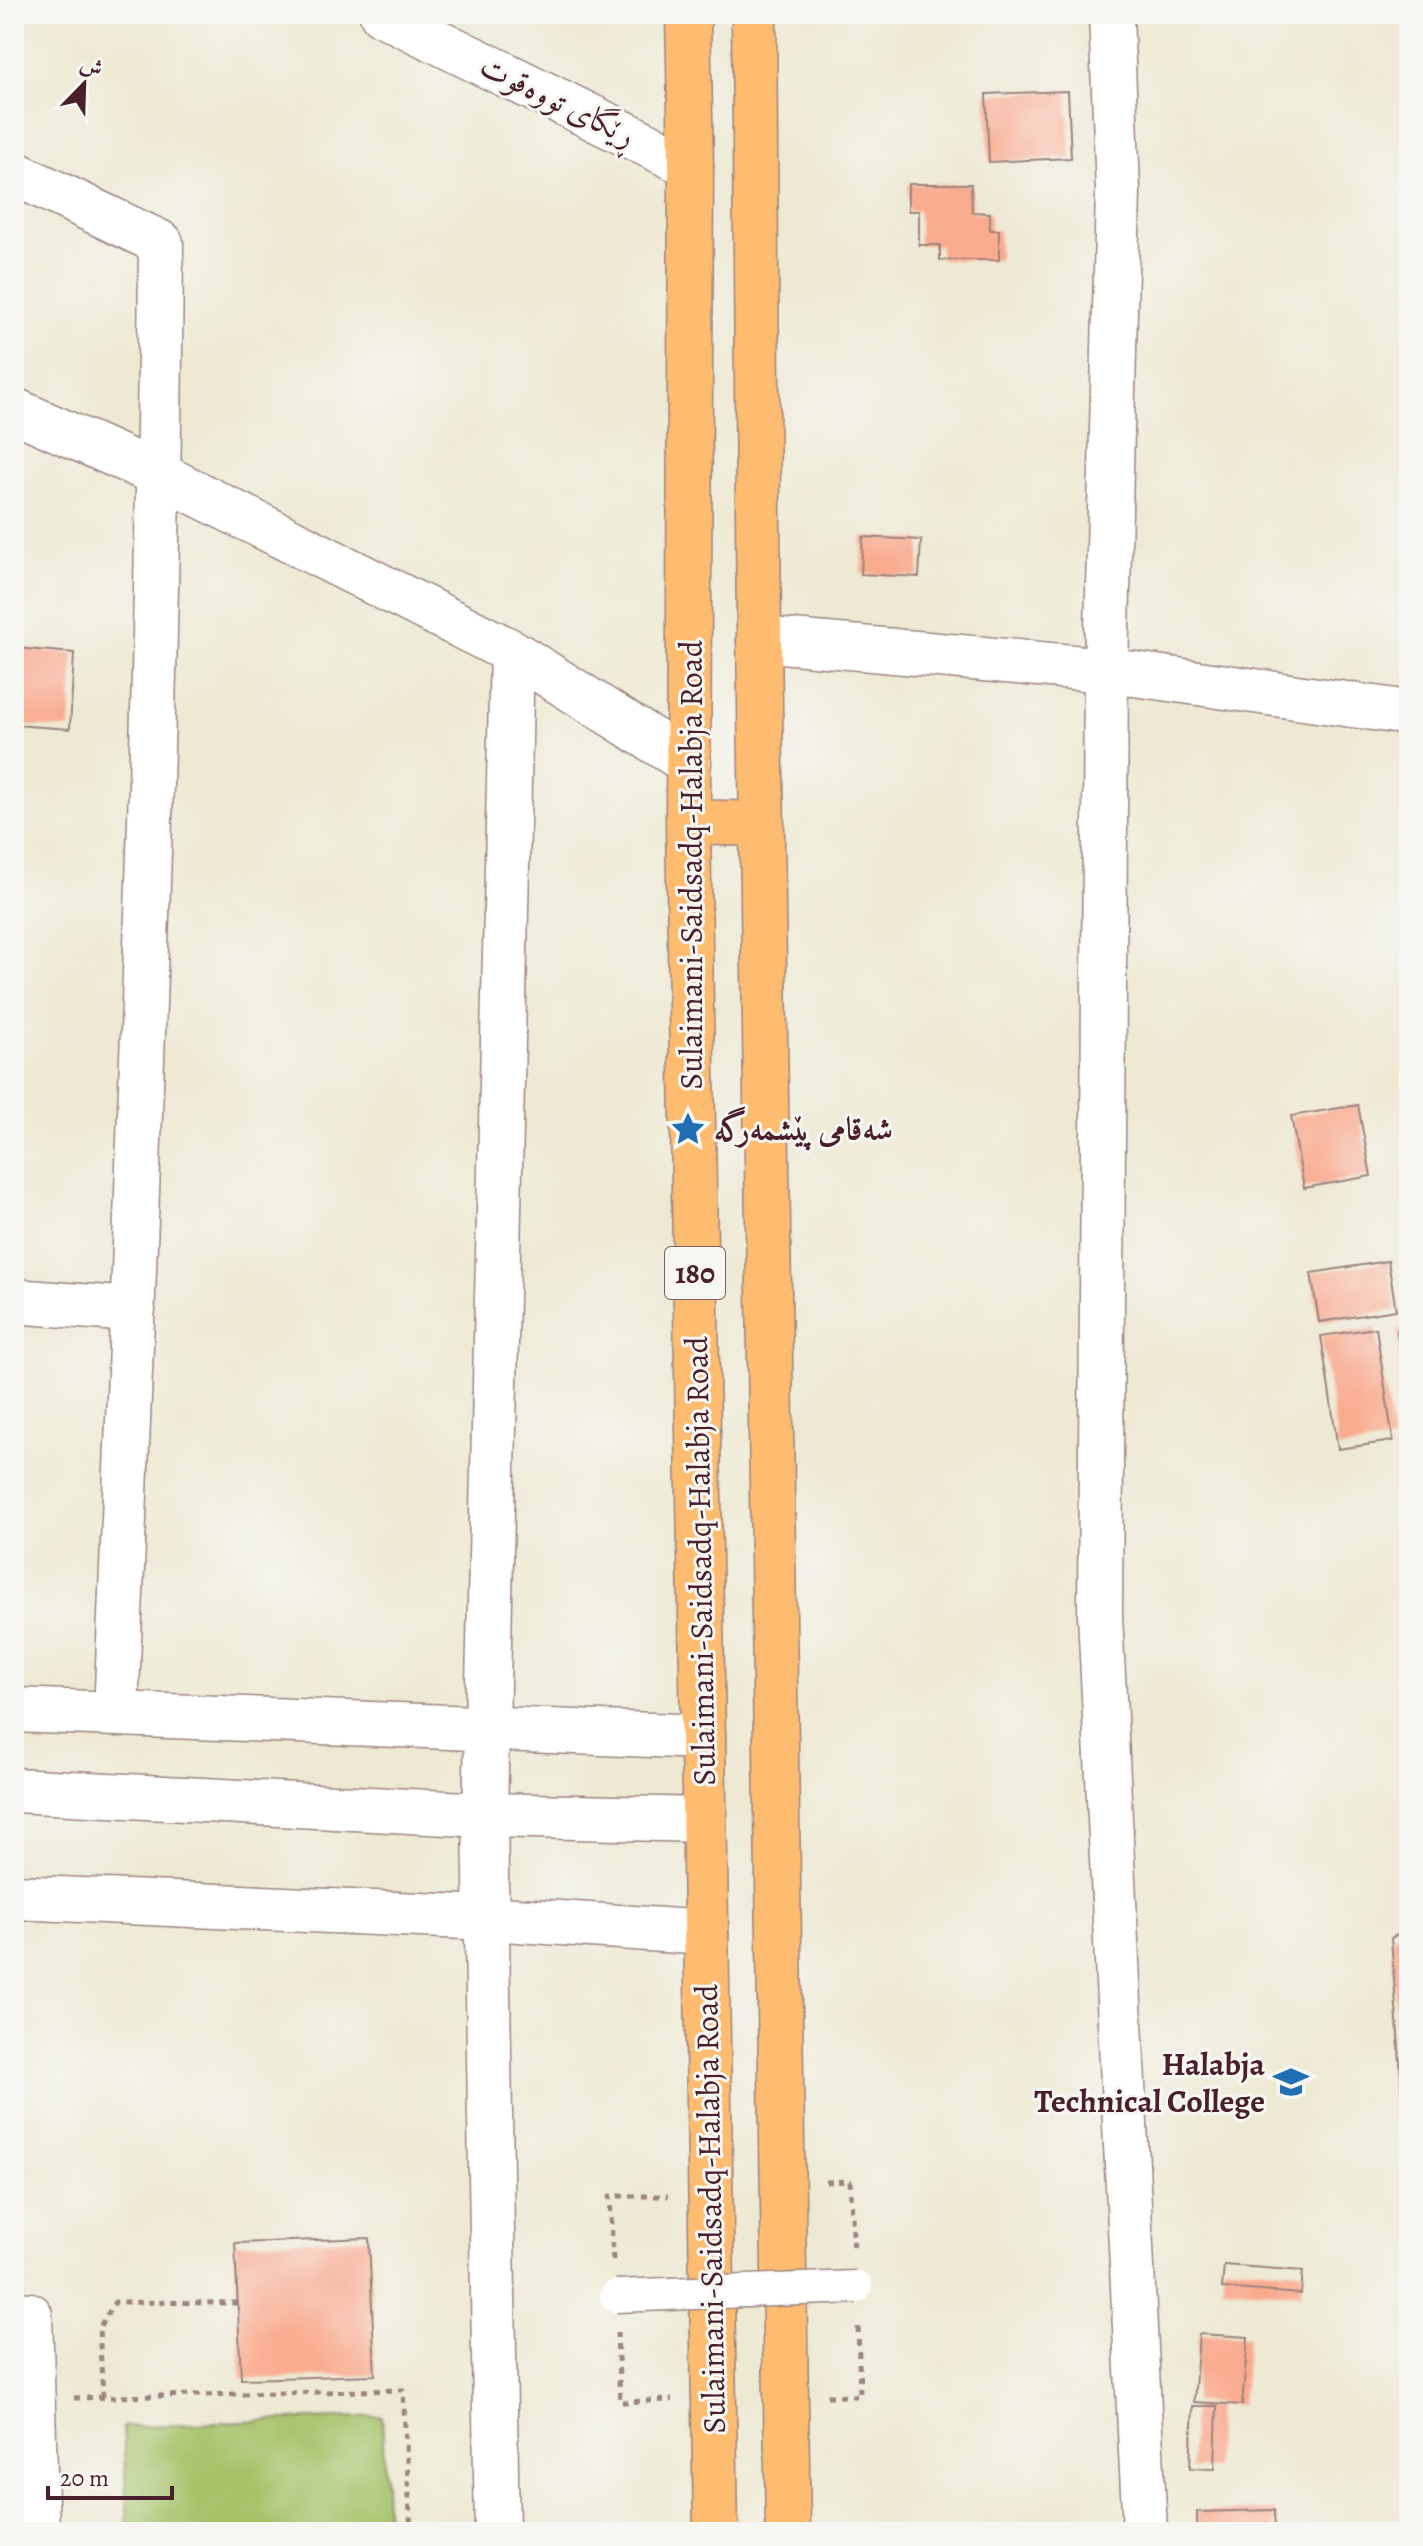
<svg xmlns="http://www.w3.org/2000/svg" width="1423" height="2546" font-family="Alegreya,Amiri,serif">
	<rect width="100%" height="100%" fill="#f6f6f2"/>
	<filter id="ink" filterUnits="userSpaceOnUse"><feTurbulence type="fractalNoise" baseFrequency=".0125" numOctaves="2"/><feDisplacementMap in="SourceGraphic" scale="16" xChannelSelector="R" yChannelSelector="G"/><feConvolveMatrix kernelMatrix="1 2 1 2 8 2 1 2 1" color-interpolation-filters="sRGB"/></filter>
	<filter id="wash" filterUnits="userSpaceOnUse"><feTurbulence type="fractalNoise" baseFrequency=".006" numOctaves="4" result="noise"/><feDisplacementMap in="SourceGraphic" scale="32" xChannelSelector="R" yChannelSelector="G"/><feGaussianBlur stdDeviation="1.8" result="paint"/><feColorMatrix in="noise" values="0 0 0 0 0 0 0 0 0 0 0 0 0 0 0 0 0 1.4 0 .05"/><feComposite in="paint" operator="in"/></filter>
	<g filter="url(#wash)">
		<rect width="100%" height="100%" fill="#eee9d3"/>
		<path fill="#a6c36b" stroke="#78714b" stroke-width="2" d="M382 2416 387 2532H128L123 2427Z"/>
		<g id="blocks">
			<path fill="#f9ab8f" d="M1068 91 1071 158 989 162 986 94Z
				M908 184H971L972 212 990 213V230H999V260H940V245H919V211H908Z
				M863 537 921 540 919 577 861 574Z
				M14 648 74 653 70 729 14 725Z
				M1358 1105 1371 1176 1304 1188 1291 1116Z
				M1388 1261 1396 1310 1319 1322 1311 1273Z
				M1376 1328 1393 1441 1338 1449 1321 1336Z
				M1409 1328V1396H1407L1397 1330Z
				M1409 1930V2107L1403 2104 1391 1938Z
				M369 2238 375 2375 241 2379 235 2243Z
				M1224 2265 1303 2271 1301 2294 1222 2288Z
				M1199 2334 1248 2337 1242 2405 1194 2402Z
				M1193 2406H1217L1215 2469 1190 2468Z
				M1274 2510 1275 2532H1197V2512Z"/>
		</g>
	</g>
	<g filter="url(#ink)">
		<use href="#blocks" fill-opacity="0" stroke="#9c847f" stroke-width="2"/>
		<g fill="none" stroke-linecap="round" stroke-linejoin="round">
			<g stroke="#9c847f" stroke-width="47">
				<path id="minor" d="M1111 14 1118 191 1106 670 1100 1615 1145 2532
					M14 173 161 243C158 734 136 1224 116 1714
					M14 410 160 475 512 652 689 763
					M759 639 1106 670 1409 713
					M14 1301 133 1310
					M14 1710 703 1737
					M14 2314 30 2315 37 2532
					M497 2532 485 1815 512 652"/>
			</g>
			<g stroke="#9c847f" stroke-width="47">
				<path id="tertiary" d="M382 14 691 166
					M14 1790 485 1815 704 1820
					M14 1897 488 1918 706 1933"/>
			</g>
			<g stroke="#9c847f" stroke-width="47">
				<path id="trunk" d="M688 14 691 166 688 822 716 2532
					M754 14 759 639 788 2532
					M688 822 762 824"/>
			</g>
			<path stroke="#9c847f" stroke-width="5" stroke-dasharray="6 6" stroke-linecap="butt" d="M826 2182 850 2181 854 2251
				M613 2260 610 2196H668
				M617 2332 620 2402 672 2400
				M827 2396H860L858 2323
				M103 2397 99 2328 115 2302 238 2303
				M74 2398 403 2390 411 2532
				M221 2532H227"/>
			<use href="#minor" stroke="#fff" stroke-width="44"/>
			<use href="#tertiary" stroke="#fff" stroke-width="44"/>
			<use href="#trunk" stroke="#fdbc70" stroke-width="44"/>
			<g stroke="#9c847f" stroke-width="35" stroke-linecap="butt">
				<path id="pedestrian-bridge" d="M616 2296 856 2287"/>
			</g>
			<use href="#pedestrian-bridge" stroke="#fff" stroke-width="32"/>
		</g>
	</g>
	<defs>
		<g id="sight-bare" transform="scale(2.76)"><path d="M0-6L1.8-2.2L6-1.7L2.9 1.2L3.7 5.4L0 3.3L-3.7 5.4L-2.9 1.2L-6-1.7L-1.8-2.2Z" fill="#1f6fb2" stroke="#f6f6f2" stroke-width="2.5" paint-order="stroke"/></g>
		<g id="university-bare" transform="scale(2.76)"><path d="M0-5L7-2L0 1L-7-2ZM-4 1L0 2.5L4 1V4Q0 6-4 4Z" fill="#1f6fb2" stroke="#f6f6f2" stroke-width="2.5" paint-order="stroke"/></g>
	</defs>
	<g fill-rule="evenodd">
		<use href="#sight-bare" x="688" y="1129"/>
		<use href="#university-bare" x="1291" y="2082"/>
	</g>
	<g text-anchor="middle" stroke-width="6" stroke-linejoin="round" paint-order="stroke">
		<rect fill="#f6f6f2" stroke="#7e6067" stroke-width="2" x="665" y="1247" width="60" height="52" rx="6"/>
		<g font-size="30" font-weight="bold" fill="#4a1f2b">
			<text x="695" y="1283">180</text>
		</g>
		<g font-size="32" fill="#4a1f2b" stroke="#f6f6f2">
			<text transform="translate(558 100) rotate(26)" y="11">ڕێگای تووەقوت</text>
			<text transform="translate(691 865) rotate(-90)" y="11">Sulaimani-Saidsadq-Halabja Road</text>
			<text transform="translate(700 1561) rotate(-91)" y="11">Sulaimani-Saidsadq-Halabja Road</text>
			<text transform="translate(710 2209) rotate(-91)" y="11">Sulaimani-Saidsadq-Halabja Road</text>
		</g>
		<g font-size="32" font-weight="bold" fill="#4a1f2b" stroke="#f6f6f2" text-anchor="start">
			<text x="714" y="1140">شەقامی پێشمەرگە</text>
			<text x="1265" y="2075" text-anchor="end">Halabja<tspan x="1265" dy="37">Technical College</tspan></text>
		</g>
	</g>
	<rect width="1423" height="2546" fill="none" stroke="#f6f6f2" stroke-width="48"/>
	<g transform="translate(84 84) rotate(23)" stroke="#f6f6f2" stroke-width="6" paint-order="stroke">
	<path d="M0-6L14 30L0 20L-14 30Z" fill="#4a1f2b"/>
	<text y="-12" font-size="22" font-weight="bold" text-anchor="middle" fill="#4a1f2b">ش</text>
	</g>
	<path d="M48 2486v12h124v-12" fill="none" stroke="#4a1f2b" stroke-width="4"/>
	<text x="60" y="2486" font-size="24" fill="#4a1f2b" stroke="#f6f6f2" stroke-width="6" paint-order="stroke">20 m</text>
</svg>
